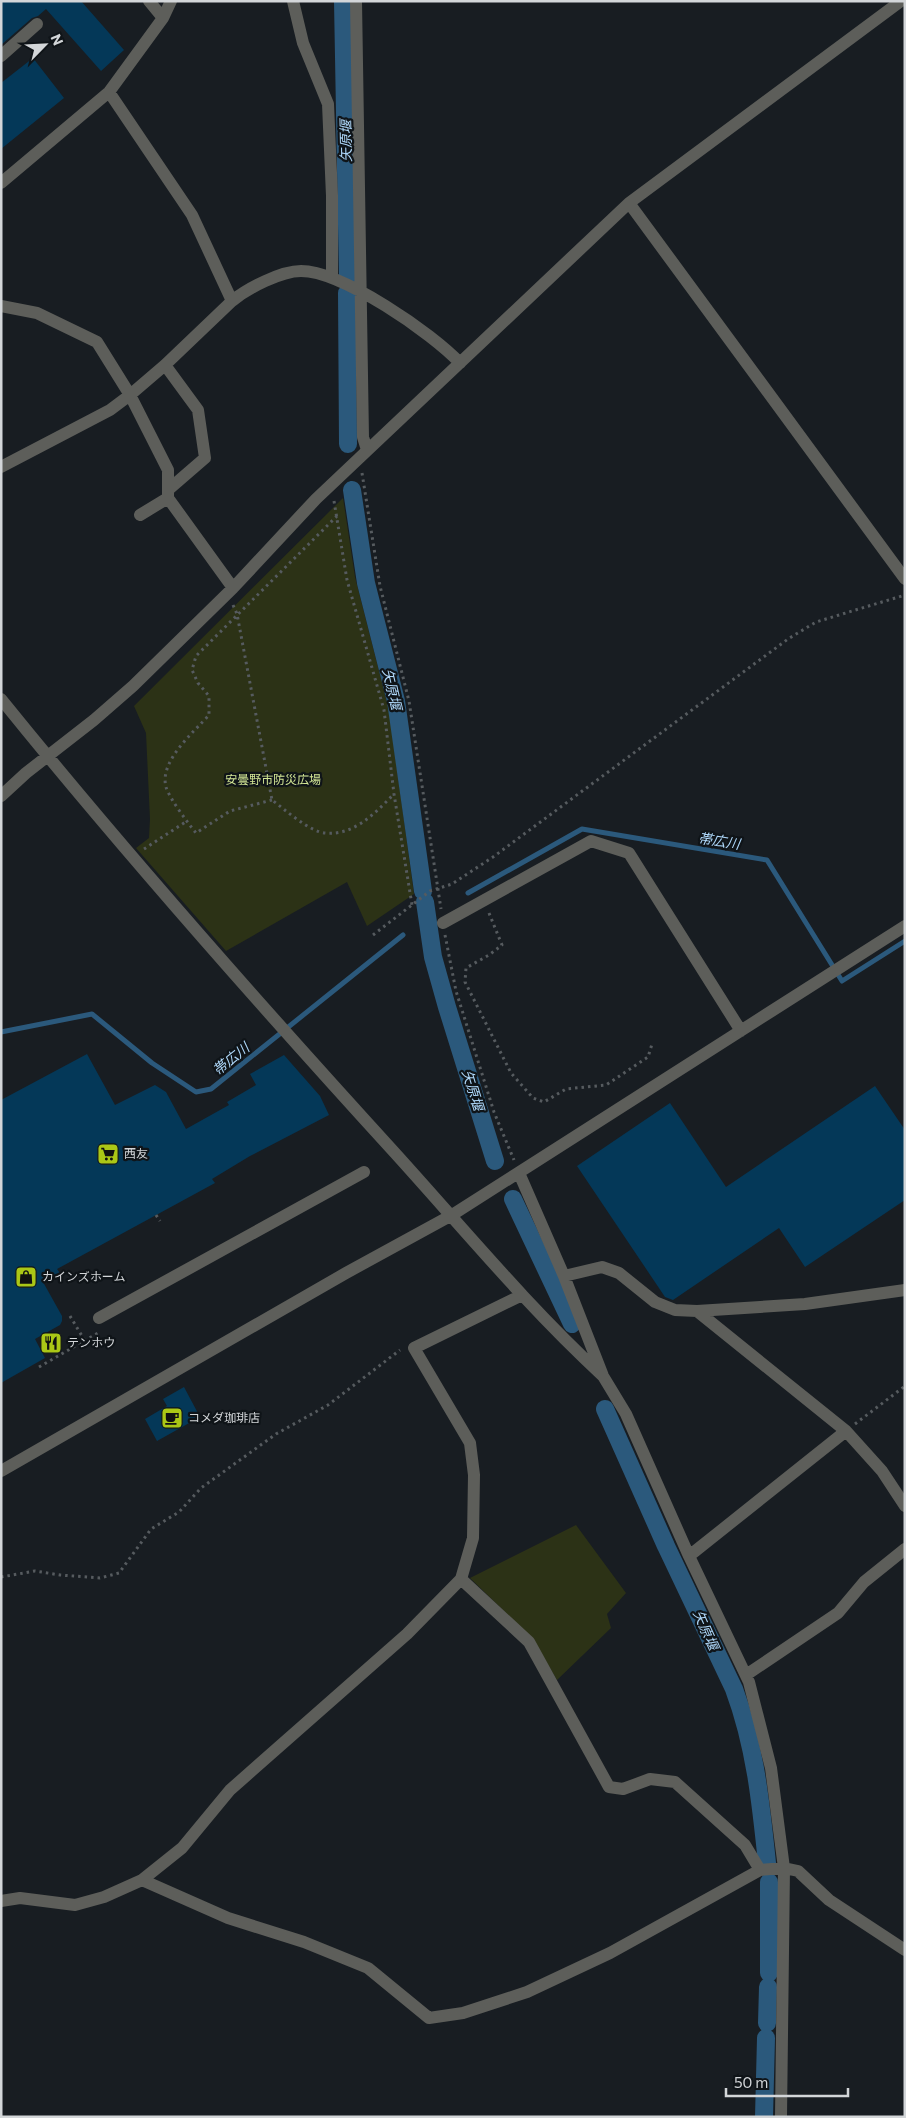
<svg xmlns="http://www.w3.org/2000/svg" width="906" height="2118" font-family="Commissioner,'Noto Sans JP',sans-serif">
	<rect width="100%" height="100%" fill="#181d22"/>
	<path fill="#2c3216" d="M343 498 355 577 389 710 414 894 367 926 347 882 226 951 136 848 149 838 150 819 146 733 134 706Z
		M576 1525 626 1593 607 1614 611 1628 557 1680 533 1639 470 1578Z"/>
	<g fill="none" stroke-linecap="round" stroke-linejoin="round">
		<path stroke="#2b597c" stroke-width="5" d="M468 893 582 829 767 860 842 981 905 941
			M1 1032 92 1014 152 1063 196 1092 211 1089 403 935"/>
		<path stroke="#2b597c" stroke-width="18" d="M343 1 348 280
			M347 293 348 444
			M352 490 366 583 396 701 423 891
			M425 902 433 957 447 1007 495 1161
			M513 1199 572 1324
			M605 1409 666 1546 734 1689C755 1745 761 1804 767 1863
			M769 1973V1882
			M767 2023 768 1987
			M764 2117 766 2038"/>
	</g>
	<path fill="#043858" d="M1 1H81L124 50 101 71 46 9 38 16 32 18 1 45Z
		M33 58 64 98 1 149V83Z
		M87 1054 115 1105 155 1085 166 1092 186 1129 229 1105 227 1102 256 1085 250 1074 284 1055 320 1096 329 1115 250 1156 212 1179 215 1183 57 1269 60 1273 43 1282 62 1316V1321L60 1325 35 1339 45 1358 1 1383V1100Z
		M875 1086 905 1130V1200L805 1267 779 1228 673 1300 665 1297 577 1166 670 1103 726 1187Z
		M184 1387 200 1417 157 1441 145 1419 167 1406 163 1399Z"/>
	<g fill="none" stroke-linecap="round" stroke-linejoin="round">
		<path stroke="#565b5f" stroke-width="3" stroke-dasharray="2.5 4" stroke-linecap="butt" d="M362 473 380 586 409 701 441 909
			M334 501 347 580 384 710 394 794 412 905
			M233 605 237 614 272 800C284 809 310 832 325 833 354 836 375 813 394 794
			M272 800 230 811 196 833C188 823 169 798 166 787 159 761 194 732 209 715V696L198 683 192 670 196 656 337 516
			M144 849 187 821
			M489 913 502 945 489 955 466 968 465 982 511 1073 533 1098 544 1102 566 1089 606 1085 648 1057 652 1044
			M373 935 430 891 452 884 493 857 788 639 816 622 905 595
			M445 935 456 991 494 1112 514 1160
			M156 1215 160 1221
			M70 1316 85 1341
			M39 1367 98 1333
			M855 1424 905 1386
			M1 1577 35 1571 60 1575 100 1578 119 1573 151 1529 179 1512 201 1488 276 1434 328 1405 400 1350"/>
		<path stroke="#5d5e5a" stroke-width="12" d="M149 1 163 18
			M293 1 303 43 328 104 332 196V278
			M356 1 363 437 367 450
			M1 56 37 24
			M109 92 192 215 232 301
			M1 183 109 92 163 18 171 1
			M629 203 905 579
			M1 306 37 313 97 342 130 395 168 470V498L233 588
			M165 365 198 410 205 458 168 490
			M1 467 110 410 130 395 165 365 232 301C248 288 281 271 301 271 342 271 432 333 460 363
			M140 515 168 498
			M1 699C127 855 260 1005 395 1153 463 1228 528 1307 603 1376
			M1 796 26 773 94 720 133 686 233 588 316 499 629 203 901 1
			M443 923 591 841 629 853 741 1031
			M519 1173 564 1276 602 1267 619 1273 655 1302 675 1310 697 1311 805 1304 905 1290
			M564 1276 603 1376 626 1414 689 1556 749 1682 771 1768 784 1868 781 2117
			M697 1311 846 1431 882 1471 905 1506
			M99 1318 364 1172
			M1 1471 346 1273 452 1215 905 926
			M689 1556 846 1431
			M461 1579 529 1642 609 1787 623 1789 650 1779 675 1782 745 1845 760 1870
			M746 1675 838 1613 864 1582 905 1549
			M142 1880 228 1918 304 1942 368 1968 429 2018 463 2013 527 1992 610 1953 760 1870 784 1868 798 1871 829 1900 905 1950
			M1 1901 20 1898 75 1905 104 1897 142 1880 182 1848 230 1790 407 1634 461 1579 473 1538 474 1475 470 1443 414 1348 522 1295"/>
	</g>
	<defs>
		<g id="supermarket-square" transform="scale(1.125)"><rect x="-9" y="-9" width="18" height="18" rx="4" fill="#abc716" stroke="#0f1418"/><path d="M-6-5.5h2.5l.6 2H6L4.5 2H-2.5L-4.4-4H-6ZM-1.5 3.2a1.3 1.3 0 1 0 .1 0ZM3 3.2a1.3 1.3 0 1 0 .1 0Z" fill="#111"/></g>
		<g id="shop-square" transform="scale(1.125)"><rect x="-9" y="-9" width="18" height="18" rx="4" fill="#abc716" stroke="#0f1418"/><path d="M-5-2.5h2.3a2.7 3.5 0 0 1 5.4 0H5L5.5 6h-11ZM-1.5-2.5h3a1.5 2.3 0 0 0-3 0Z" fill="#111"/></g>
		<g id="restaurant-square" transform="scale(1.125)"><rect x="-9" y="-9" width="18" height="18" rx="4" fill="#abc716" stroke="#0f1418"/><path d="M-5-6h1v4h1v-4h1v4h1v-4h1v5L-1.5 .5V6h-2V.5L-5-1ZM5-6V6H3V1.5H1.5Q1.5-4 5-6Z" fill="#111"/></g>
		<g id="cafe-square" transform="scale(1.125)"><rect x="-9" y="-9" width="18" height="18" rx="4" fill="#abc716" stroke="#0f1418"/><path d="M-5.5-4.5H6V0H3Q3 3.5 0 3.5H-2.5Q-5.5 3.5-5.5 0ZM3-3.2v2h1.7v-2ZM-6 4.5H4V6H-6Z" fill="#111"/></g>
	</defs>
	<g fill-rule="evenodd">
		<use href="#supermarket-square" x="108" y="1154"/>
		<use href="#shop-square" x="26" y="1277"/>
		<use href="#restaurant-square" x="51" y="1343"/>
		<use href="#cafe-square" x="172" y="1418"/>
	</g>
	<g text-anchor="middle" stroke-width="4.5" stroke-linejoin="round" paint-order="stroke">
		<g font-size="12" fill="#d3e695" stroke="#0f1418">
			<text x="273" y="784">安曇野市防災広場</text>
		</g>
		<g font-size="12" fill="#d3d6d9" stroke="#0f1418" text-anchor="start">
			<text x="124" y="1158">西友</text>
			<text x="42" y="1281">カインズホーム</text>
			<text x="67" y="1347">テンホウ</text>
			<text x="188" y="1422">コメダ珈琲店</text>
		</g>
		<g font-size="14" font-style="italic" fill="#aed7f9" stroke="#0f1418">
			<text transform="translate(346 141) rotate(-91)" y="5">矢原堰</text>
			<text transform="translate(392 689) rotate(77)" y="5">矢原堰</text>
			<text transform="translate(719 841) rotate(9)" y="5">帯広川</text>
			<text transform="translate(231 1059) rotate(-39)" y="5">帯広川</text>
			<text transform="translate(473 1090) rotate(73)" y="5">矢原堰</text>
			<text transform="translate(706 1630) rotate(66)" y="5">矢原堰</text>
		</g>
	</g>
	<rect width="906" height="2118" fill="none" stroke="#d3d6d9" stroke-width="5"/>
	<g transform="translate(45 45) rotate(66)" stroke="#0f1418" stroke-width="4" paint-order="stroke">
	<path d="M0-4L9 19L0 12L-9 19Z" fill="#d3d6d9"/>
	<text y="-8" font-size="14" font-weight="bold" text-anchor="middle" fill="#d3d6d9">N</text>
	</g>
	<path d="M726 2088v8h122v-8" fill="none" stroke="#d3d6d9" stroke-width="2.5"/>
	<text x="734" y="2088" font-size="15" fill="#d3d6d9" stroke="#0f1418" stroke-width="4" paint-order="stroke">50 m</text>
</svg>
